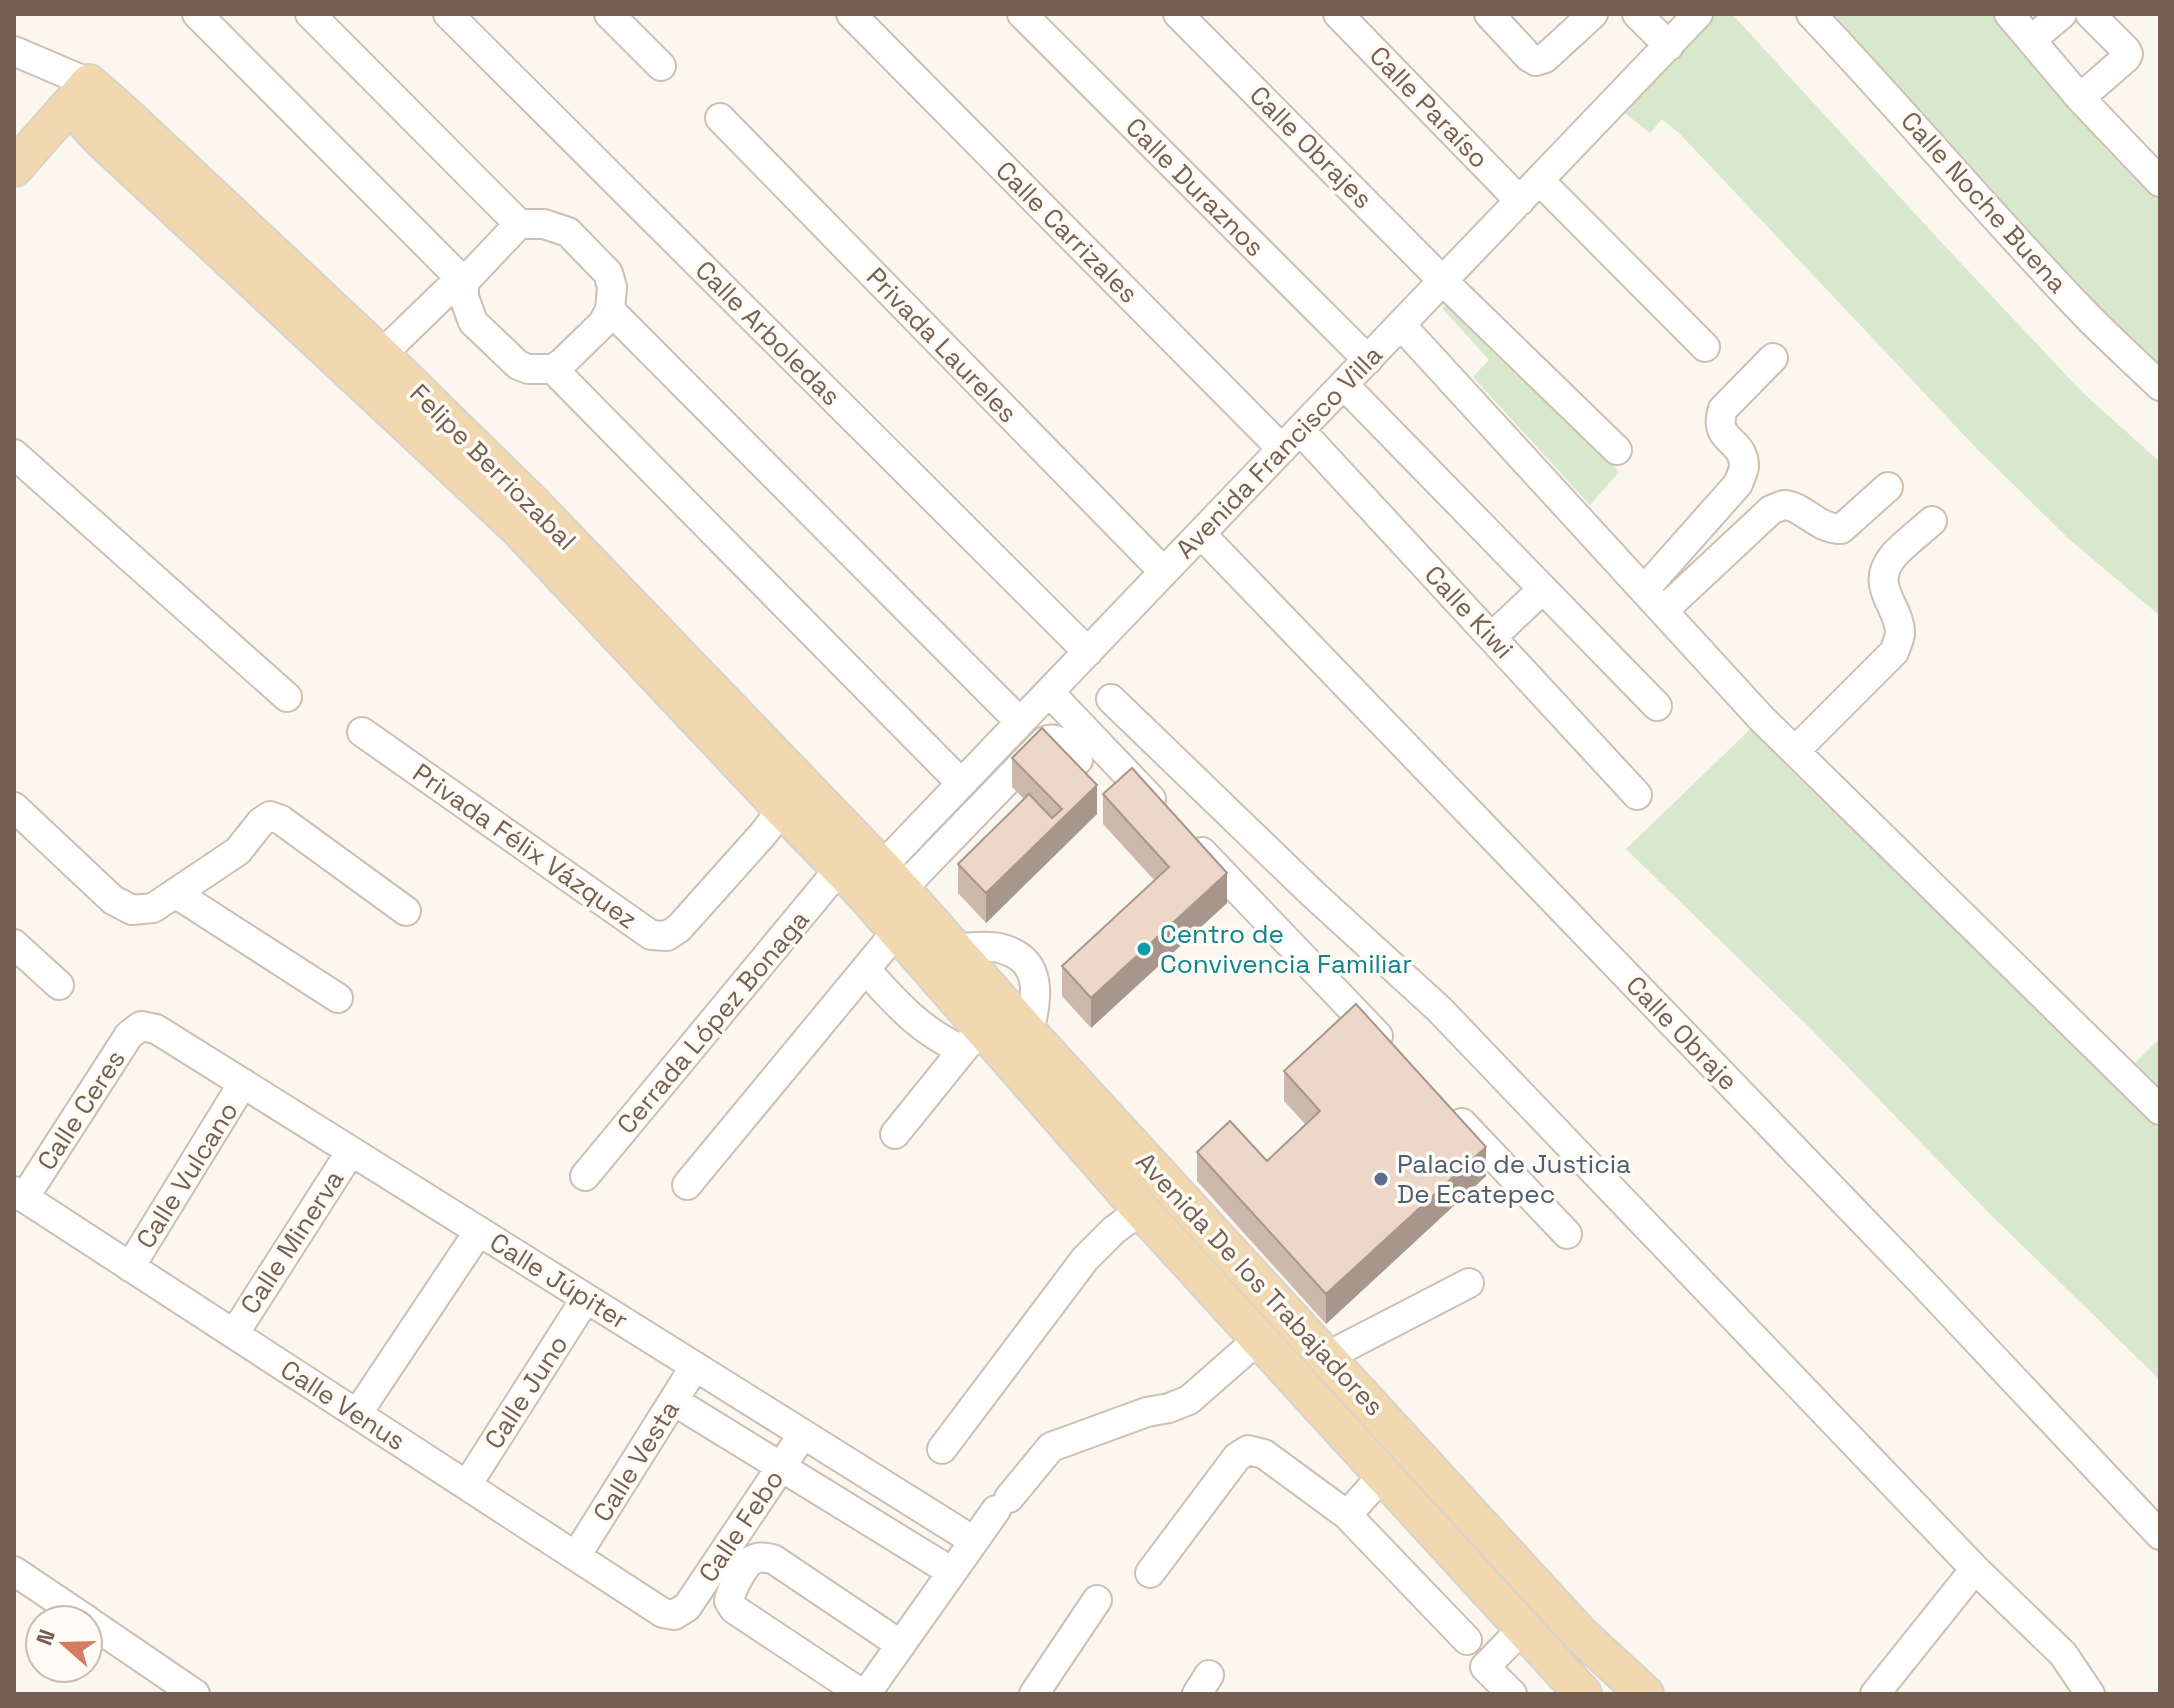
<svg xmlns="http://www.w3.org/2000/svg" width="2174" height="1708" font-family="'Space Grotesk',sans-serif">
	<rect width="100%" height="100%" fill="#fbf6ee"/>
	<path fill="#d8e8cd" d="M1699 14H1732L1943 244 2082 392 2160 462V616L2069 539 1978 450 1681 135 1662 119 1650 133 1625 113 1639 98 1627 88Z
		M1800 14H2015L2160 177V389Z
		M1456 295 1619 472 1590 505 1473 377 1489 360 1442 308Z
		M1766 714 2112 1081 2160 1129V1380L1988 1212 1811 1029 1626 849Z
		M2160 1038V1088L2135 1063Z"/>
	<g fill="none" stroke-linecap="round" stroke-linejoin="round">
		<g stroke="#cdbfb4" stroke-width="32">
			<path id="minor" d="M197 14 464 282V297L473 322 518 365 528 369H553L563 362 603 323 610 310 612 287 608 273 568 232 544 224H519L464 282 447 291 381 355
				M310 14 519 224
				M448 14 1088 652
				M609 14 661 66
				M851 14 1282 449
				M1022 14 1368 360
				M1178 14 1443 281 1617 450
				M1338 14 1520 201
				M1489 14 1529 57 1536 61 1545 58 1593 14
				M1637 14 1669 46
				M1811 14C1906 114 1994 220 2090 319 2113 342 2137 364 2160 386
				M2009 14 2080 98 2160 182
				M2031 40 2062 14
				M14 51 89 83
				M2080 98 2126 58 2128 54 2126 50 2090 14
				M720 118 1164 572
				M1540 181 1705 347
				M610 310 1013 715
				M1401 325 1761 718 2160 1110
				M553 369 953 775
				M1344 385 1657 706
				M1300 430 1637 795
				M14 454 287 697
				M1201 534 1923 1283 2160 1535
				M1644 590 1738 484C1740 478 1744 471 1744 465 1743 438 1712 442 1723 409L1773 358
				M1663 611 1771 510C1774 509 1782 505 1784 505 1802 505 1817 529 1841 529L1888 487
				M1492 637 1543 589
				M1049 692 1151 799
				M1111 699 1313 894 1439 1009 1975 1569 1875 1694
				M362 732 651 935 667 936 679 928 763 834 782 809
				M1795 751 1894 652C1896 647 1899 640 1900 634 1901 606 1867 587 1894 555 1905 543 1920 532 1932 521
				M14 807 113 900 132 910 153 908 238 851 261 822 270 816 281 820 406 911
				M1202 852 1378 1036
				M869 880 1698 14
				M902 889 1045 741C1060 735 1068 750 1078 760
				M175 893 338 998
				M14 944 59 985
				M954 948C968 948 986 945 999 948 1045 959 1037 998 1029 1033
				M866 970C896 1003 921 1032 963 1050
				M1462 1123 1567 1234
				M895 1134 966 1046 983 1029
				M585 1176 840 868
				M687 1185 897 931
				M14 1191 663 1613 674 1615 687 1607 803 1434
				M24 1198 129 1035 141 1026 156 1029 974 1541
				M130 1267 243 1083
				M234 1334 351 1151
				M1326 1357 1469 1283
				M674 1401 952 1572
				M357 1414 479 1231
				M942 1449 1085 1259 1114 1230 1141 1210
				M467 1485 586 1298
				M1009 1498 1051 1447 1147 1412 1169 1408 1189 1400 1246 1350 1257 1337
				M1347 1515 1383 1475
				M576 1556 695 1366
				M1975 1569 2063 1654 2090 1694
				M14 1571 87 1620
				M1150 1573 1237 1457 1248 1450 1264 1454 1347 1515 1467 1640
				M88 1621 195 1694
				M862 1694 734 1609 729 1601C731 1590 743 1566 752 1560 759 1556 766 1558 773 1559L901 1645
				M866 1694 996 1510
				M1034 1694 1097 1600
				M1197 1694 1209 1675
				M1512 1694 1485 1667 1523 1628"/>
		</g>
		<g stroke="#d8d2cf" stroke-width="40">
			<path id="major" d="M70 105 100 138 516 526 782 809 860 889 1141 1210 1583 1694
				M14 168 89 83 122 112 381 355 534 505 882 867 1029 1033 1581 1635 1645 1694"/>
		</g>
		<use href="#minor" stroke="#fff" stroke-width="28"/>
		<use href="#major" stroke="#f1d8af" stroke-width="36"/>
	</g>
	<path fill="#ccb9ac" d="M1012 758 1097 814 986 923 958 893V864L1024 799 1012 787Z
		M1103 794 1227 903 1091 1028 1062 996V966L1155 881 1103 824Z
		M1284 1071 1486 1176 1326 1324 1197 1181V1152L1267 1161 1306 1125 1284 1101Z"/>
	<path fill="#a6968c" d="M1097 785V814L986 923V893Z
		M1227 873V903L1091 1028V998Z
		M1486 1147V1176L1326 1324V1294Z"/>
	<path fill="#edd7c8" stroke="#a6968c" stroke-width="2" d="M1042 728 1097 785 986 893 958 864 1029 794 1052 818 1062 809 1012 758Z
		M1132 768 1227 873 1091 998 1062 966 1169 867 1103 794Z
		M1356 1004 1486 1147 1326 1294 1197 1152 1230 1121 1267 1161 1320 1111 1284 1071Z"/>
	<circle fill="#0f9aa8" stroke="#fefaf4" stroke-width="3" cx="1144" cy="949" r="8"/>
	<circle fill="#5c6f8a" stroke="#fefaf4" stroke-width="3" cx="1381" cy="1179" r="8"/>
	<g text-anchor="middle" stroke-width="7" stroke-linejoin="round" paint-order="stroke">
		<g font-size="26" fill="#755e52" stroke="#fefaf4">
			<text transform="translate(1429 107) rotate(46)" y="9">Calle Paraíso</text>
			<text transform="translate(1311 147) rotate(45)" y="9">Calle Obrajes</text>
			<text transform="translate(1195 187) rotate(45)" y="9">Calle Duraznos</text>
			<text transform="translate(1984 202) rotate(48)" y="9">Calle Noche Buena</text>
			<text transform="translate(1067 232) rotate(45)" y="9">Calle Carrizales</text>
			<text transform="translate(768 333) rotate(45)" y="9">Calle Arboledas</text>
			<text transform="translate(942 345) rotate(46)" y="9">Privada Laureles</text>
			<text transform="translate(1279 452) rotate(-46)" y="9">Avenida Francisco Villa</text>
			<text transform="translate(493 467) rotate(45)" y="9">Felipe Berriozabal</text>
			<text transform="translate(1469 612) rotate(47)" y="9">Calle Kiwi</text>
			<text transform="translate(525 846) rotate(35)" y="9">Privada Félix Vázquez</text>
			<text transform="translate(713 1022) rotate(-50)" y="9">Cerrada López Bonaga</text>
			<text transform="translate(1682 1033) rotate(46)" y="9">Calle Obraje</text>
			<text transform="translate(81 1110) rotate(-57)" y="9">Calle Ceres</text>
			<text transform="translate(187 1175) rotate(-58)" y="9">Calle Vulcano</text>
			<text transform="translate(292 1242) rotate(-57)" y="9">Calle Minerva</text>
			<text transform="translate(559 1281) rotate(32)" y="9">Calle Júpiter</text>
			<text transform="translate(1260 1284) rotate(47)" y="9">Avenida De los Trabajadores</text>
			<text transform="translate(526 1392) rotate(-57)" y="9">Calle Juno</text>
			<text transform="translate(343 1405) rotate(33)" y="9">Calle Venus</text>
			<text transform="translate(636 1461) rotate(-58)" y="9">Calle Vesta</text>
			<text transform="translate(741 1526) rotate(-56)" y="9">Calle Febo</text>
		</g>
		<g font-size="26" fill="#0d838f" stroke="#fefaf4" text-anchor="start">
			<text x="1160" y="943">Centro de<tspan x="1160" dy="30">Convivencia Familiar</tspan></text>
		</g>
		<g font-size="26" fill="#4e5e75" stroke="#fefaf4" text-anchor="start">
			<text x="1397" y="1173">Palacio de Justicia<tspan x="1397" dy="30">De Ecatepec</tspan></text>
		</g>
	</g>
	<rect width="2174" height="1708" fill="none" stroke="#755e52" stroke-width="32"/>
	<g transform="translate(64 1644) rotate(290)"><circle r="38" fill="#fefaf4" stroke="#c7bcb3" stroke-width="2"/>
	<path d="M0-6L14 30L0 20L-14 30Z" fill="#d67c62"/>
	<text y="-12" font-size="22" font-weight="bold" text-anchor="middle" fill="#755e52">N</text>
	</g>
</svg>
